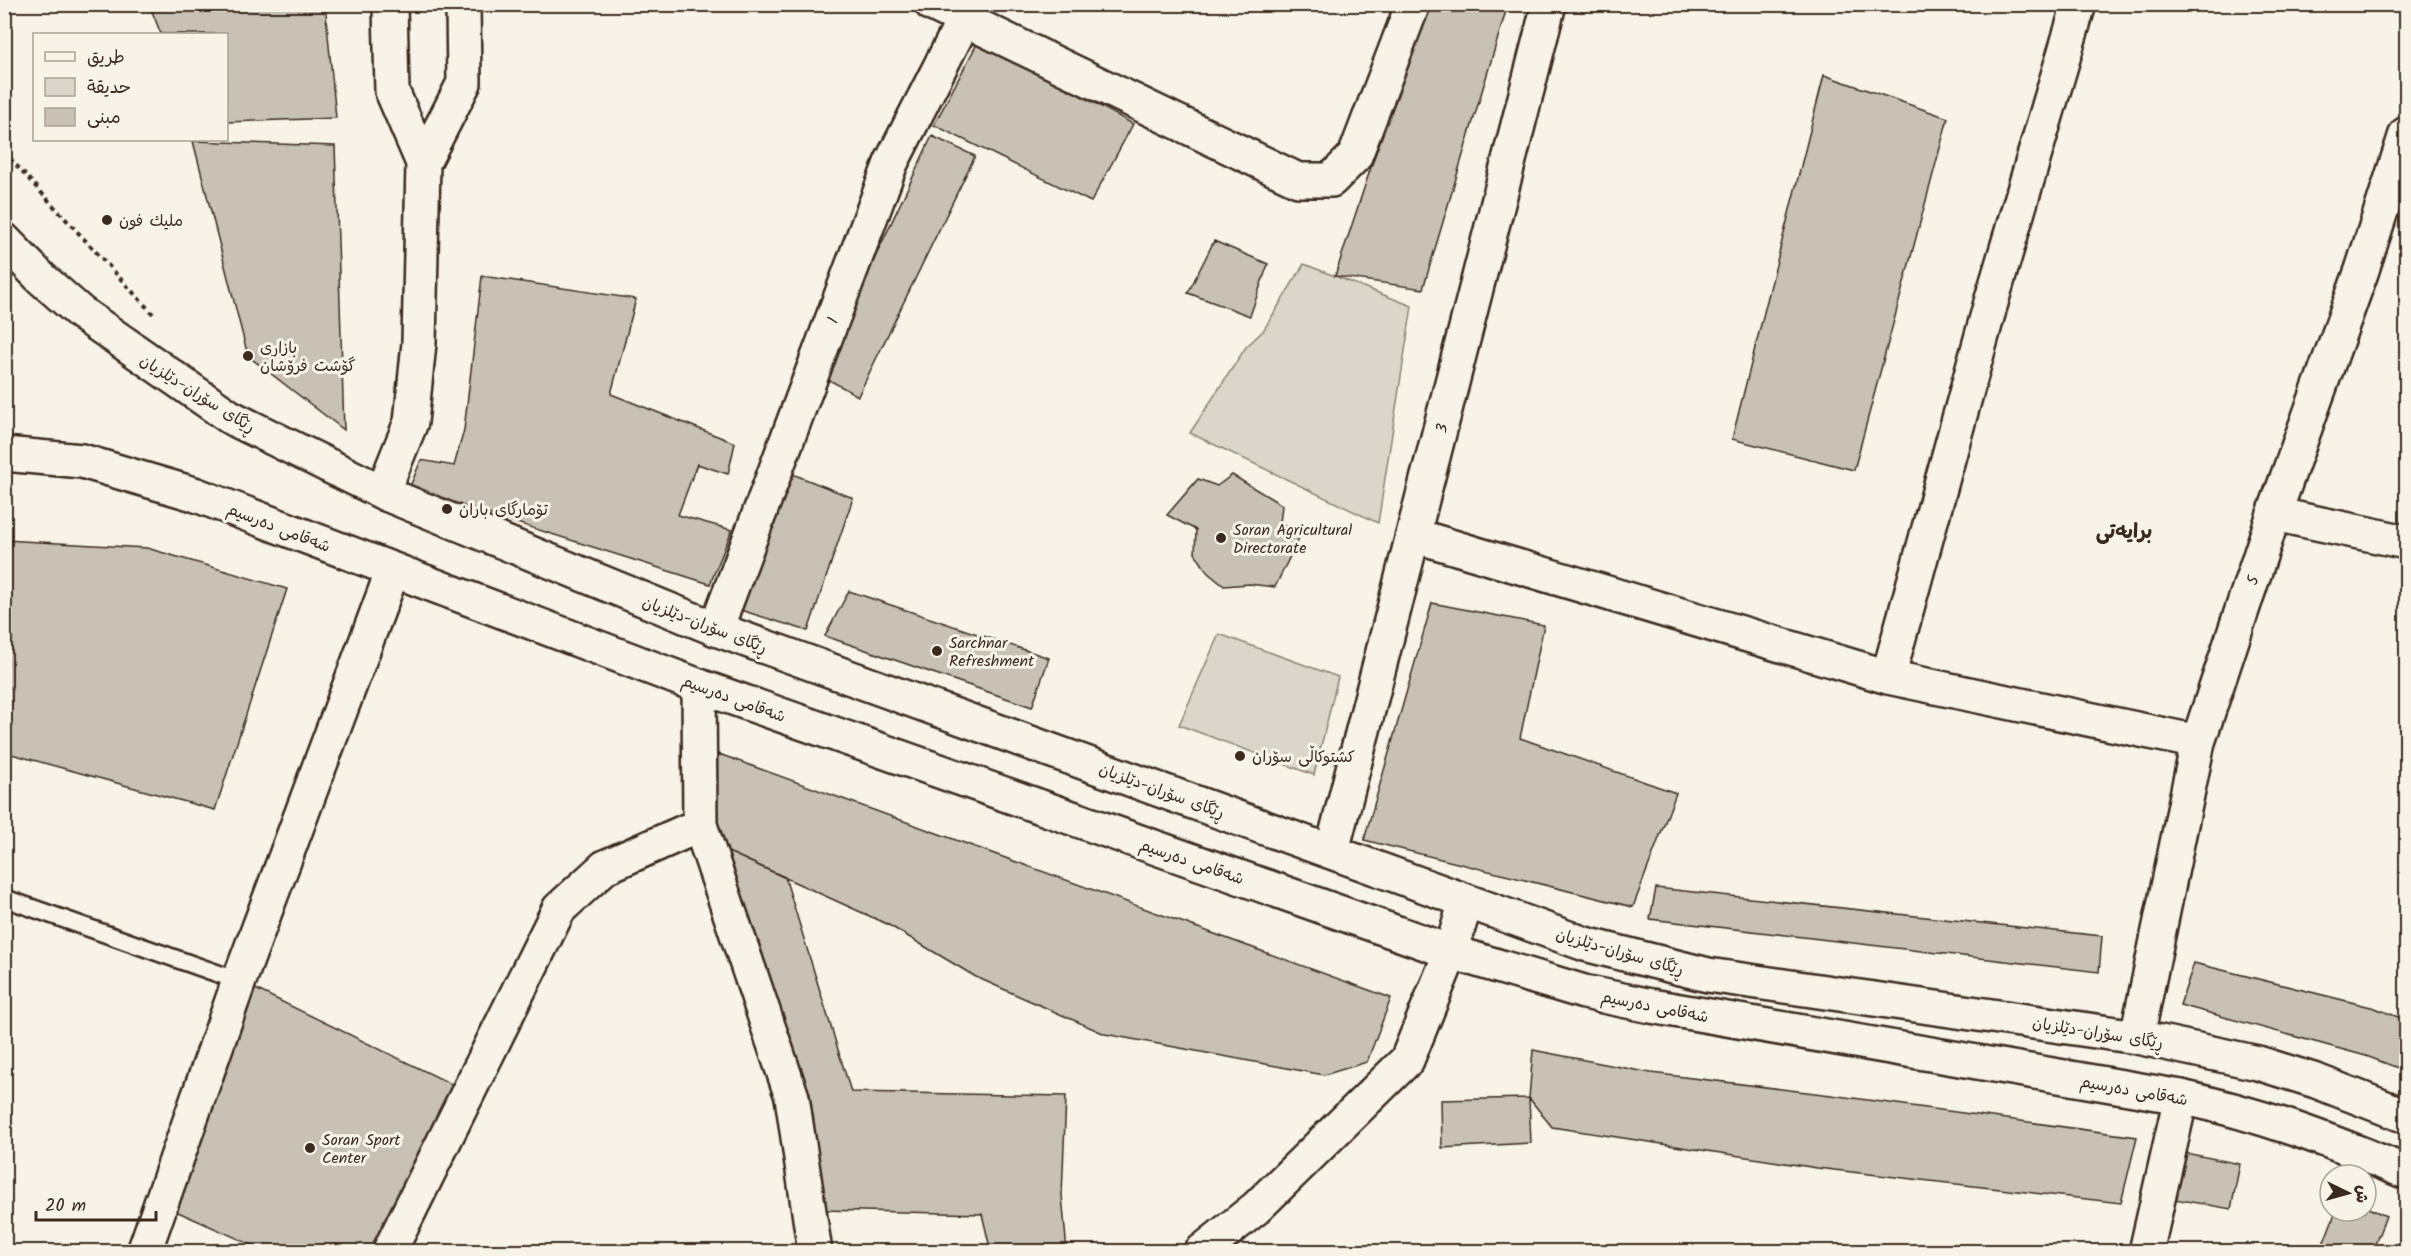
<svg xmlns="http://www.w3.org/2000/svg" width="2411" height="1256" font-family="Kalam,'Playpen Sans Arabic',sans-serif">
	<rect width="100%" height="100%" fill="#f7f3e8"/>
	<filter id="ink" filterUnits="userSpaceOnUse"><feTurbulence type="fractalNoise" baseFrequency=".0167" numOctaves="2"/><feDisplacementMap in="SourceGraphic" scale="12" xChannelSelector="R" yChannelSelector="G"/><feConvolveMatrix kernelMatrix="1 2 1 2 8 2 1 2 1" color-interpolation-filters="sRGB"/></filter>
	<g filter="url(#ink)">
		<path fill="#dbd6cb" stroke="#8b8074" stroke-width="1.5" d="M1304 264 1412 306 1378 523 1190 433 1246 347 1263 331Z
			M1219 634 1338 677 1314 775 1179 725Z"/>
		<path fill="#c8c1b6" stroke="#3b2a1e" stroke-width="1.5" d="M149 4H325L336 118 226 122V34H161Z
			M1425 4H1508L1423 289 1335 276Z
			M979 40 1133 124 1091 202 934 125Z
			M1824 75 1948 118 1854 470 1732 439Z
			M932 136 975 156 858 396 820 375Z
			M193 141 335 146 344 430 248 356Z
			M1214 241 1268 264 1250 316 1188 293Z
			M482 276 636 299 611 394 735 443 728 474 697 464 678 515 732 530 710 584 409 489 421 460 454 466 464 430Z
			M785 471 853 498 808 631 737 609Z
			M1232 475 1282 505 1280 523 1300 536 1275 587 1249 584 1224 586 1208 573 1195 553 1196 530 1167 515 1198 479 1217 486Z
			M4 540 147 548 287 589 215 810 4 752Z
			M849 591 1049 658 1032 707 825 636Z
			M1432 603 1544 625 1520 738 1676 793 1633 907 1364 840Z
			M719 754 1391 998 1367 1062 1324 1075 1105 1034 976 977 887 924 726 851 706 796Z
			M726 851 785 877 851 1092 1066 1096 1062 1195 1067 1252H991L982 1214 823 1210 802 1096 760 946Z
			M1656 888 2102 936 2099 972 1650 919Z
			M2194 963 2375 1008 2406 1020V1071L2366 1056 2180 1005Z
			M239 981 468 1092 388 1252H268L160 1204Z
			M1533 1050 1651 1073 1831 1095 2137 1137 2121 1203 1817 1168 1552 1127 1529 1098Z
			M1529 1098 1531 1143 1442 1148 1441 1100Z
			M2161 1148 2240 1164 2231 1209 2152 1195Z
			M2366 1207 2386 1216 2372 1252H2320L2336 1211H2366Z
			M2406 1231V1252H2396Z"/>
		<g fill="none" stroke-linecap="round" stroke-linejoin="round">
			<g stroke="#3b2a1e" stroke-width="21">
				<path id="lane" d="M4 898 239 981"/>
			</g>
			<g stroke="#3b2a1e" stroke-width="38">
				<path id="street" d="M932 4 1298 180H1331L1355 156 1413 4
					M2274 514 2406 542
					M1413 535 1888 677 2198 742
					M716 629 891 163 965 18
					M1888 677 1992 299 2079 4
					M699 686 700 825 792 1097 815 1252
					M1332 851 1549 4
					M2137 1037 2198 742 2274 514 2362 270 2406 134
					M144 1252 239 981 393 570
					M389 1252 559 909 605 867 700 825
					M1201 1252 1256 1208 1407 1060 1451 952 1466 901
					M2146 1252 2181 1097"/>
			</g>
			<g stroke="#3b2a1e" stroke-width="38">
				<path id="secondary" d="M423 163 464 83 463 4
					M386 494 390 474 411 422 419 343 423 163 392 91 390 4"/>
			</g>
			<g stroke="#3b2a1e" stroke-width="38">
				<path id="primary" d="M4 240 41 278 81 313 230 417 386 494 716 629 1585 944 1708 975 2137 1037 2258 1063 2316 1081 2406 1116
					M4 454 82 461 194 494 699 686 1451 952 1584 992 1651 1006 2181 1097C2263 1115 2329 1140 2406 1172"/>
			</g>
			<path stroke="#3b2a1e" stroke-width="4" stroke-dasharray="4.5 4.5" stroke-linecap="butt" d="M4 152 153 314"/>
			<use href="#lane" stroke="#f7f3e8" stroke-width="16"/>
			<use href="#street" stroke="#f7f3e8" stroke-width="33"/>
			<use href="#secondary" stroke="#f7f3e8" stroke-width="33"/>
			<use href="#primary" stroke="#f7f3e8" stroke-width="33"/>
		</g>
	</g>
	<g fill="#3b2a1e" stroke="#f7f3e8" stroke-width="2">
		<circle cx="107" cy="220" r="6"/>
		<circle cx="248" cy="356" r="6"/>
		<circle cx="447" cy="509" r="6"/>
		<circle cx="1221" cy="538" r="6"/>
		<circle cx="937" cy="651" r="6"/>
		<circle cx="1240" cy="756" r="6"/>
		<circle cx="310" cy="1148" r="6"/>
	</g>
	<g text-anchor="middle" stroke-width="6" stroke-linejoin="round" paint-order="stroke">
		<g font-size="16" fill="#3b2a1e" stroke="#f7f3e8" text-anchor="start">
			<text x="119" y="226">مليك فون</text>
			<text x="260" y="353">بازاڕی<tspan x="260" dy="18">گۆشت فرۆشان</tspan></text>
			<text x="459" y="515">تۆمارگای باران</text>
			<text x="1233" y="535">Soran Agricultural<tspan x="1233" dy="18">Directorate</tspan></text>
			<text x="949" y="648">Sarchnar<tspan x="949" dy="18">Refreshment</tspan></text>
			<text x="1252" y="762">کشتوکاڵی سۆران</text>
			<text x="322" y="1145">Soran Sport<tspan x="322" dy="18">Center</tspan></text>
		</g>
		<g font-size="16" fill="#3b2a1e" stroke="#f7f3e8">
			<text transform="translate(832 320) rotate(-69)" y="6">1</text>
			<text transform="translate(198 393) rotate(32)" y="6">ڕێگای سۆران-دێلزیان</text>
			<text transform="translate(1441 428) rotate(-76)" y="6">3</text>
			<text transform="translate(279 527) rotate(21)" y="6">شەقامی دەرسیم</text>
			<text transform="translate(2252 580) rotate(-72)" y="6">5</text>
			<text transform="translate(705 624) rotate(21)" y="6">ڕێگای سۆران-دێلزیان</text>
			<text transform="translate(734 698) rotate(20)" y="6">شەقامی دەرسیم</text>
			<text transform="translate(1162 790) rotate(20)" y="6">ڕێگای سۆران-دێلزیان</text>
			<text transform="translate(1192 861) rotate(19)" y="6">شەقامی دەرسیم</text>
			<text transform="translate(1620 951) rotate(16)" y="6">ڕێگای سۆران-دێلزیان</text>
			<text transform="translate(1655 1006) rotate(11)" y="6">شەقامی دەرسیم</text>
			<text transform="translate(2098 1032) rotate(9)" y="6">ڕێگای سۆران-دێلزیان</text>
			<text transform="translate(2134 1090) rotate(10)" y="6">شەقامی دەرسیم</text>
		</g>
		<g font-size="20" font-weight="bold" fill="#3b2a1e" stroke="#f7f3e8">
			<text x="2124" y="538">برایەتی</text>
		</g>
	</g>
	<rect width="2411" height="1256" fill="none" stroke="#f7f3e8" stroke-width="24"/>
	<rect x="12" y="12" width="2387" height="1232" fill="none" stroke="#3b2a1e" stroke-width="2" filter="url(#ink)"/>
	<rect x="33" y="33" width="195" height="108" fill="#f7f3e8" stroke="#aca397" stroke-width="1.5"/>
	<rect x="45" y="52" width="30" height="9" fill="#f7f3e8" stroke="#aca397" stroke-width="1.5"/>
	<text x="87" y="63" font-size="18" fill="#3b2a1e">طريق</text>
	<rect x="45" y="78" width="30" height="18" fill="#dbd6cb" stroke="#aca397" stroke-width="1.5"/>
	<text x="87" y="93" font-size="18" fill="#3b2a1e">حديقة</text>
	<rect x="45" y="108" width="30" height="18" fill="#c8c1b6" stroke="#aca397" stroke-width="1.5"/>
	<text x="87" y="123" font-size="18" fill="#3b2a1e">مبنى</text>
	<g transform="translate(2348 1193) rotate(95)"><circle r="28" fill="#f7f3e8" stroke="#aca397" stroke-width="1.5"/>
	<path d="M0-4.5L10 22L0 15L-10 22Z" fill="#3b2a1e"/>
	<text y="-9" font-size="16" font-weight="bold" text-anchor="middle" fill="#3b2a1e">ش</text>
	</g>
	<path d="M36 1211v9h120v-9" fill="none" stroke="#3b2a1e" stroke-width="3"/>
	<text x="45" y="1211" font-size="18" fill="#3b2a1e" stroke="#f7f3e8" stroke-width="4.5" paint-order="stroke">20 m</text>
</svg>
